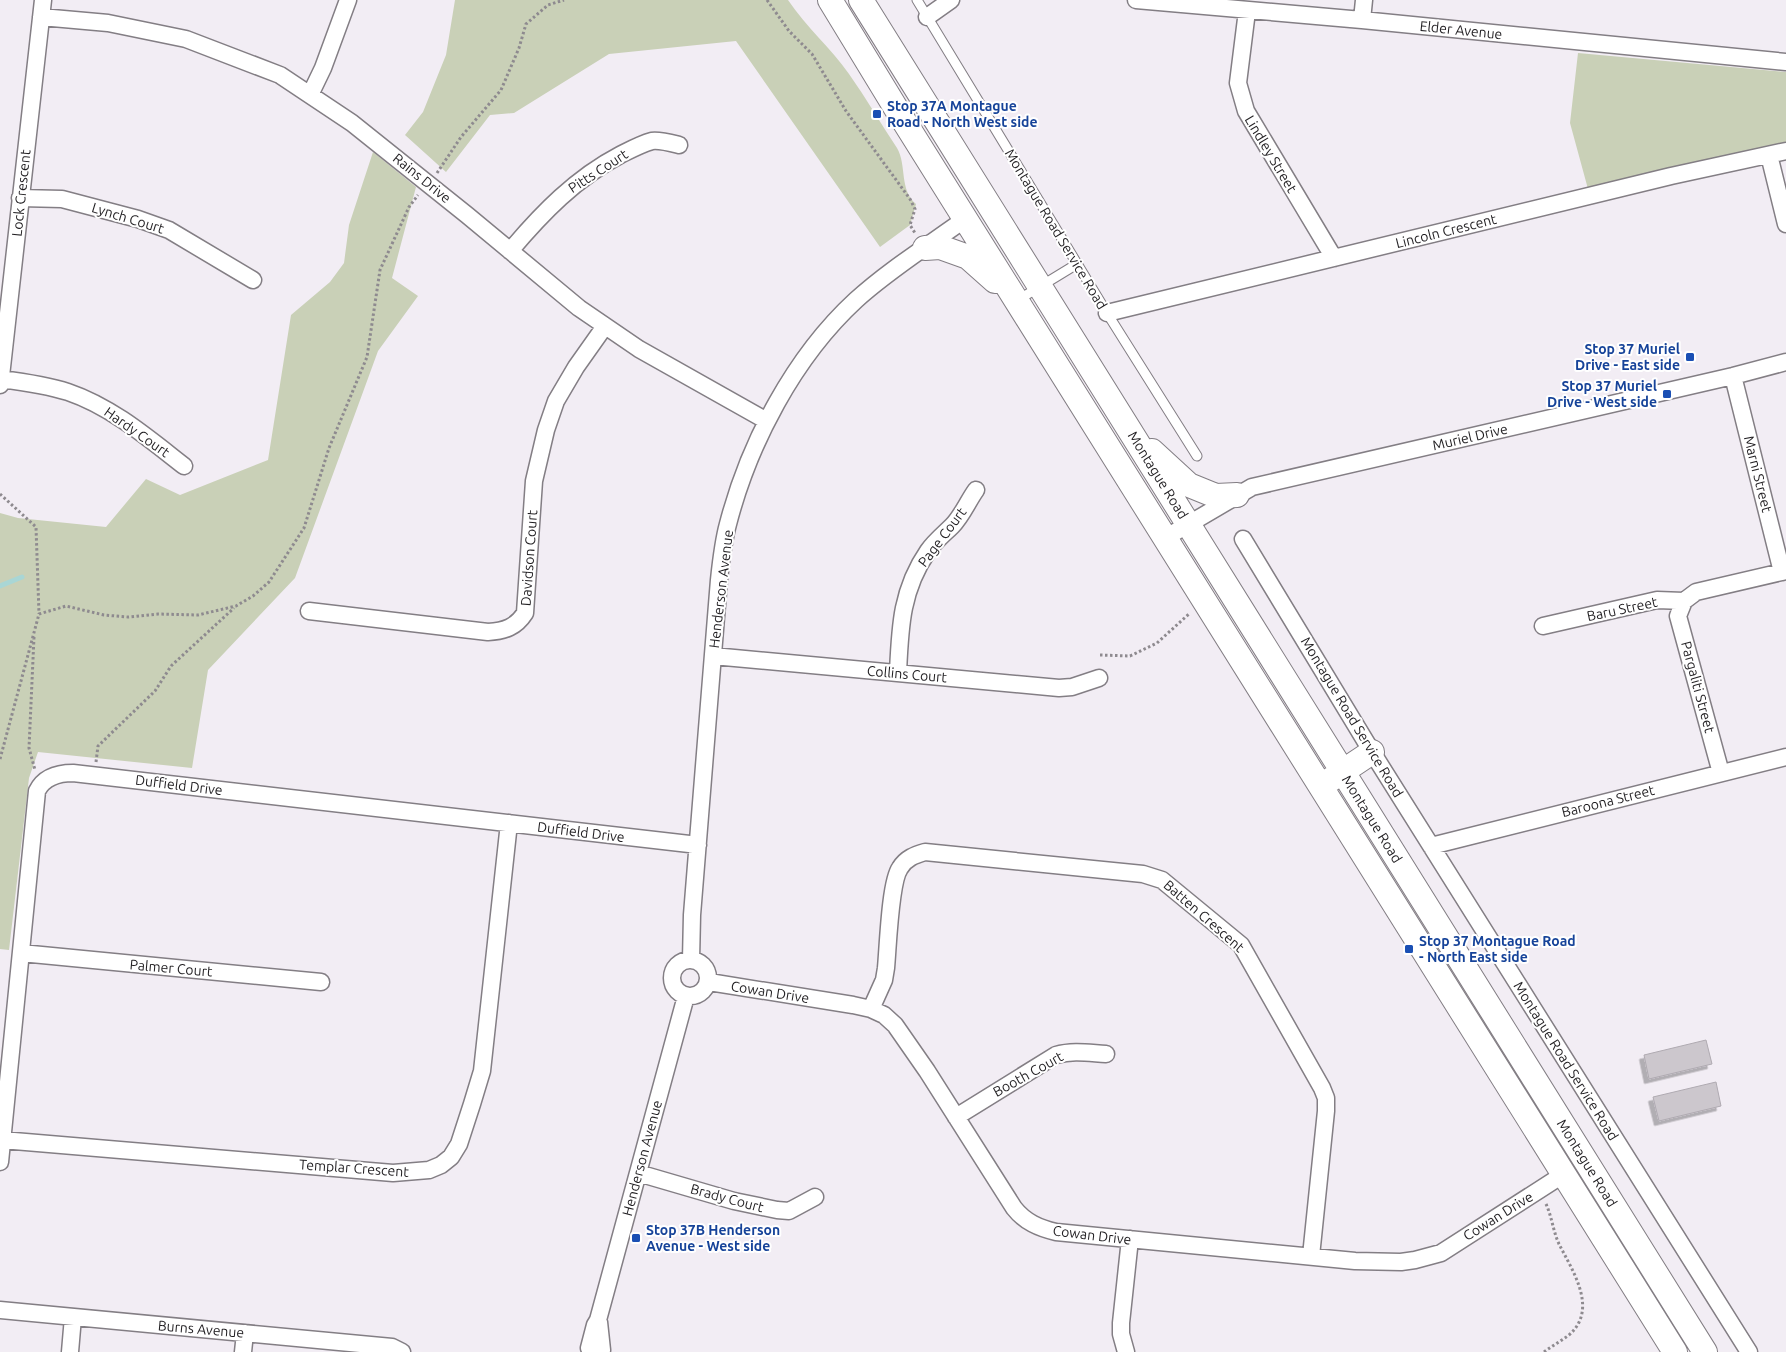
<svg xmlns="http://www.w3.org/2000/svg" width="1786" height="1352" font-family="Ubuntu,sans-serif">
	<defs>
		<filter id="shadow"><feDropShadow dx="-4.5" dy="4.5" stdDeviation="0" flood-color="#0004"/></filter>
	</defs>
	<rect width="100%" height="100%" fill="#f2edf4"/>
	<path fill="#c9d0b7" d="M455 0H788C806 27 831 48 849 74 866 98 881 124 897 148 907 165 899 190 916 204L910 225 880 247 736 41 609 54 514 113 490 115 446 172 405 135 423 112 446 55Z
		M1578 53 1786 72V142L1588 189 1570 123Z
		M373 152 416 187 392 278 418 296 378 351 295 578 208 670 192 768 38 752 29 778 9 950 0 949V513L18 518 106 527 146 479 180 495 268 460 291 315 330 282 344 263 349 225Z"/>
	<g fill="none" stroke-linecap="round" stroke-linejoin="round">
		<path stroke="#a9d6d5" stroke-width="5" d="M0 586 22 577"/>
	</g>
	<path fill="#ccc7cd" stroke="#afaab1" filter="url(#shadow)" d="M1706 1040 1712 1064 1649 1079 1644 1055Z
		M1716 1082 1721 1106 1659 1121 1653 1097Z"/>
	<g fill="none" stroke-linecap="round" stroke-linejoin="round">
		<g stroke="#837e84" stroke-width="11">
			<path id="lane" d="M917 0 1107 313 1197 456
				M1018 300 1077 264"/>
		</g>
		<g stroke="#837e84" stroke-width="19">
			<path id="street" d="M1136 0 1362 20 1786 62
				M1247 11 1238 83 1246 111 1334 258
				M41 17 108 23 186 39 280 75 352 123 467 215 579 308 639 349 767 421
				M927 17 951 0
				M1362 20 1364 0
				M310 95 323 68 348 0
				M1769 155 1786 224
				M20 198 62 199 138 219 169 230 253 280
				M510 251C542 213 576 178 620 155 630 150 641 144 652 141 660 140 671 143 679 145
				M1107 313 1671 176 1786 151
				M1733 376 1782 572
				M1 379C24 382 46 385 68 392 112 407 148 438 184 466
				M0 385 43 0
				M1165 538 1252 487 1733 376 1786 362
				M1243 539 1372 752 1749 1352
				M1684 601 1678 616 1721 773
				M309 611 488 632C505 631 516 627 525 613L534 481 546 430 556 401 576 367 605 326
				M1543 626 1657 600 1684 601 1696 592 1786 571
				M713 656 1059 688 1072 687 1099 678
				M898 673C900 628 901 590 928 551 935 541 944 534 952 526 962 516 968 501 976 490
				M1431 846 1786 757
				M21 953 321 982
				M672 978a18 18 0 1 1 36 0a18 18 0 1 1-36 0Z
				M691 960 692 915 719 580C721 561 723 542 728 524 749 443 794 357 856 300 889 270 929 245 965 219
				M709 982 853 1005 871 1009 884 1015 895 1025 927 1071 1014 1208C1025 1222 1039 1228 1056 1232L1355 1261 1401 1262 1415 1260 1441 1253 1564 1174
				M871 1009 884 980 886 968C888 947 890 882 900 868 906 858 915 855 925 852L1143 874 1162 880 1241 945 1322 1088 1326 1098V1111L1311 1256
				M956 1117 1056 1055C1073 1050 1089 1053 1106 1054
				M2 1140 393 1173 429 1170 441 1165 451 1157 459 1144 472 1104 482 1071 509 823
				M0 1162 37 791C44 777 59 773 73 773L698 845
				M638 1173 734 1201 777 1210 789 1211 815 1197
				M0 1310 392 1347 402 1352
				M599 1322 602 1350
				M589 1348 595 1325 598 1320 686 996
				M70 1352 73 1317
				M243 1352 245 1333
				M1126 1352 1121 1334V1323L1130 1239"/>
		</g>
		<g stroke="#837e84" stroke-width="26">
			<path id="secondary" d="M830 0 897 110 1675 1352
				M861 0 1705 1352
				M925 248 940 247 968 257 995 281
				M1152 451 1189 485 1216 496 1237 495
				M1330 780 1372 752"/>
		</g>
		<path stroke="#8e8a8f" stroke-width="3" stroke-dasharray="2.5 2.5" stroke-linecap="butt" d="M767 0 789 31 812 54 846 111 910 199 915 209 910 225 915 233
			M437 173 461 137 501 90 519 48 526 24 548 5 564 0
			M0 494 36 527 39 614
			M34 637 29 748 35 770
			M1100 655 1130 656 1157 643 1190 613
			M0 759 39 614 66 606 104 615 128 617 158 614 198 615 236 606 253 596 269 582 304 528 329 448 367 357 380 270 409 207 418 195
			M96 762 98 746 155 691 171 666 234 608
			M1544 1352C1552 1346 1561 1341 1569 1335 1599 1309 1572 1270 1559 1244 1553 1231 1552 1217 1546 1204"/>
		<use href="#lane" stroke="#fff" stroke-width="9"/>
		<use href="#street" stroke="#fff" stroke-width="16"/>
		<use href="#secondary" stroke="#fff" stroke-width="24"/>
	</g>
	<g fill="#1a4fb4" stroke="#fff" stroke-width="2">
		<rect x="872" y="109" width="10" height="10" rx="2.5"/>
		<rect x="1685" y="352" width="10" height="10" rx="2.5"/>
		<rect x="1662" y="389" width="10" height="10" rx="2.5"/>
		<rect x="1404" y="944" width="10" height="10" rx="2.5"/>
		<rect x="631" y="1233" width="10" height="10" rx="2.5"/>
	</g>
	<g text-anchor="middle" stroke-width="4" stroke-linejoin="round" paint-order="stroke">
		<g font-size="14" fill="#201e21" stroke="#fff">
			<text transform="translate(1461 30) rotate(6)" y="5">Elder Avenue</text>
			<text transform="translate(1271 154) rotate(59)" y="5">Lindley Street</text>
			<text transform="translate(598 171) rotate(-33)" y="5">Pitts Court</text>
			<text transform="translate(422 178) rotate(39)" y="5">Rains Drive</text>
			<text transform="translate(21 193) rotate(-84)" y="5">Lock Crescent</text>
			<text transform="translate(128 218) rotate(17)" y="5">Lynch Court</text>
			<text transform="translate(1056 229) rotate(59)" y="5">Montague Road Service Road</text>
			<text transform="translate(1446 231) rotate(-14)" y="5">Lincoln Crescent</text>
			<text transform="translate(137 432) rotate(35)" y="5">Hardy Court</text>
			<text transform="translate(1470 437) rotate(-13)" y="5">Muriel Drive</text>
			<text transform="translate(1758 474) rotate(76)" y="5">Marni Street</text>
			<text transform="translate(1158 475) rotate(58)" y="5">Montague Road</text>
			<text transform="translate(942 537) rotate(-53)" y="5">Page Court</text>
			<text transform="translate(529 558) rotate(-86)" y="5">Davidson Court</text>
			<text transform="translate(721 589) rotate(-83)" y="5">Henderson Avenue</text>
			<text transform="translate(1622 609) rotate(-12)" y="5">Baru Street</text>
			<text transform="translate(907 674) rotate(5)" y="5">Collins Court</text>
			<text transform="translate(1698 687) rotate(75)" y="5">Pargaliti Street</text>
			<text transform="translate(1352 717) rotate(59)" y="5">Montague Road Service Road</text>
			<text transform="translate(179 785) rotate(7)" y="5">Duffield Drive</text>
			<text transform="translate(1608 801) rotate(-14)" y="5">Baroona Street</text>
			<text transform="translate(1372 819) rotate(58)" y="5">Montague Road</text>
			<text transform="translate(581 832) rotate(7)" y="5">Duffield Drive</text>
			<text transform="translate(1204 916) rotate(41)" y="5">Batten Crescent</text>
			<text transform="translate(171 968) rotate(5)" y="5">Palmer Court</text>
			<text transform="translate(770 992) rotate(9)" y="5">Cowan Drive</text>
			<text transform="translate(1566 1061) rotate(58)" y="5">Montague Road Service Road</text>
			<text transform="translate(1028 1074) rotate(-29)" y="5">Booth Court</text>
			<text transform="translate(642 1158) rotate(-75)" y="5">Henderson Avenue</text>
			<text transform="translate(1587 1163) rotate(58)" y="5">Montague Road</text>
			<text transform="translate(354 1168) rotate(4)" y="5">Templar Crescent</text>
			<text transform="translate(727 1198) rotate(15)" y="5">Brady Court</text>
			<text transform="translate(1498 1216) rotate(-32)" y="5">Cowan Drive</text>
			<text transform="translate(1092 1235) rotate(7)" y="5">Cowan Drive</text>
			<text transform="translate(201 1329) rotate(5)" y="5">Burns Avenue</text>
		</g>
		<g font-size="14" font-weight="bold" fill="#164399" stroke="#fff" text-anchor="start">
			<text x="887" y="111">Stop 37A Montague<tspan x="887" dy="16">Road - North West side</tspan></text>
			<text x="1680" y="354" text-anchor="end">Stop 37 Muriel<tspan x="1680" dy="16">Drive - East side</tspan></text>
			<text x="1657" y="391" text-anchor="end">Stop 37 Muriel<tspan x="1657" dy="16">Drive - West side</tspan></text>
			<text x="1419" y="946">Stop 37 Montague Road<tspan x="1419" dy="16">- North East side</tspan></text>
			<text x="646" y="1235">Stop 37B Henderson<tspan x="646" dy="16">Avenue - West side</tspan></text>
		</g>
	</g>
</svg>
